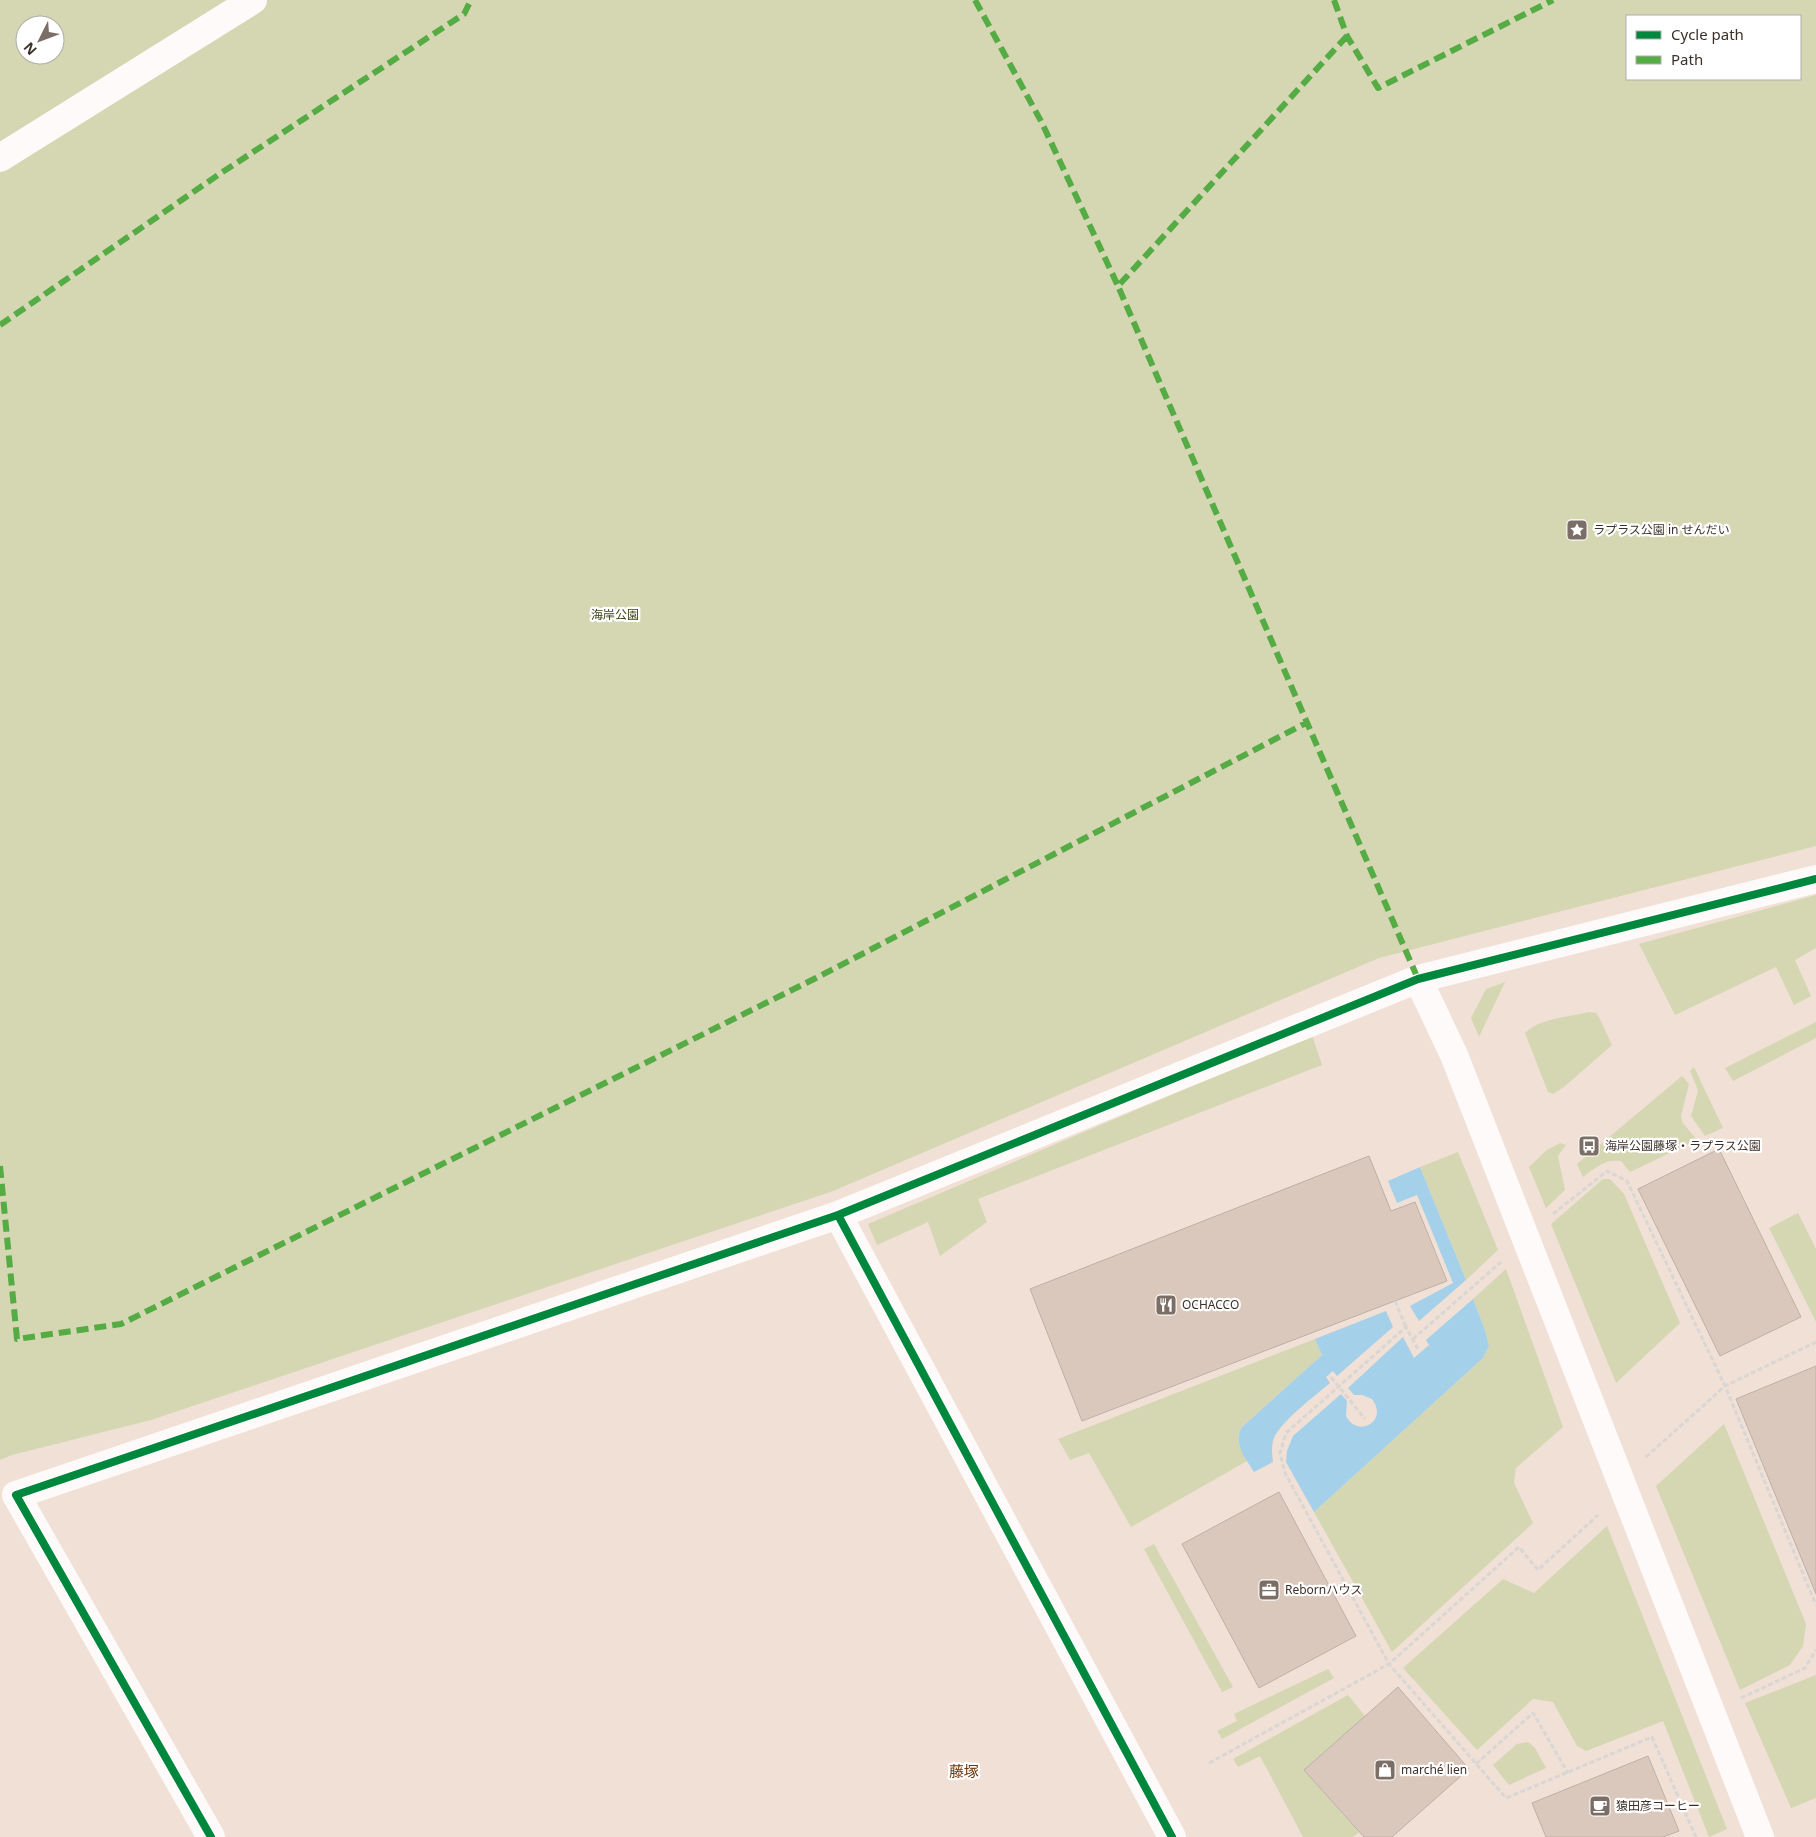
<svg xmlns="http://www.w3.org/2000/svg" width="1816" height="1837" font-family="'Noto Sans','Noto Sans JP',sans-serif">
	<rect width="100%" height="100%" fill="#f0e0d6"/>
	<path fill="#d4d7b2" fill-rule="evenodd" d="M0 0H1816V846L1379 958 833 1191 151 1420 12 1455 0 1460ZM1627 16H1800V79H1627ZM25 25H55V55H25Z
		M1816 895V948L1795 960 1811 996 1794 1005 1776 967 1675 1015 1639 944Z
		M1505 982 1479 1037 1471 1018 1486 989Z
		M1590 1012 1596 1013 1600 1019 1612 1045 1564 1087 1553 1094 1548 1092 1525 1033C1540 1018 1569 1017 1590 1012Z
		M1816 1022V1038L1733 1081 1725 1068Z
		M1312 1035 1322 1065 978 1199 987 1222 940 1256 928 1222 877 1245 868 1224Z
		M1694 1067 1723 1128 1705 1136 1691 1116 1698 1091 1696 1085 1690 1071Z
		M1682 1076 1689 1084 1681 1116 1682 1122 1697 1140 1630 1172 1621 1161C1605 1159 1596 1167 1583 1177L1577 1164Z
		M1560 1143 1566 1145 1558 1156 1565 1190 1546 1208 1529 1167 1547 1150Z
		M1458 1152 1498 1250 1466 1280 1420 1167Z
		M1603 1179H1610L1624 1194 1680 1323 1616 1383 1551 1224Z
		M1798 1213 1816 1249V1322L1769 1228Z
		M1506 1269 1563 1427 1516 1468 1514 1483 1533 1523 1392 1652 1314 1512 1483 1358 1489 1346 1485 1330 1473 1299Z
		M1315 1339 1322 1355 1242 1427C1234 1440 1241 1449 1247 1461L1131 1527 1089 1453 1070 1460 1058 1439Z
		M1724 1424 1806 1624 1803 1646 1790 1665 1740 1690 1656 1486Z
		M1607 1526 1727 1829 1709 1837 1663 1721 1586 1751 1577 1746 1553 1702 1533 1699 1477 1750 1403 1668 1503 1579 1534 1593Z
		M1154 1544 1233 1687 1222 1692 1144 1549Z
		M1328 1669 1334 1678 1222 1739 1217 1731 1237 1721 1234 1714Z
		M1816 1675V1798L1791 1808 1745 1703Z
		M1348 1695 1365 1716 1304 1770 1359 1832 1353 1837H1303L1260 1756 1238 1767 1233 1759Z
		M1528 1742 1535 1748 1546 1768 1509 1785 1493 1765 1517 1744Z"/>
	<path fill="#a5d0e9" d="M1420 1167 1466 1280 1419 1321 1410 1306 1453 1283 1417 1195 1397 1203 1388 1181Z
		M1473 1299 1485 1330 1489 1346 1483 1358 1314 1512 1286 1462 1287 1451 1293 1436 1341 1394 1347 1401 1346 1416C1358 1439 1389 1421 1372 1399L1362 1395H1354L1348 1388 1403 1337 1414 1358 1429 1345 1426 1340Z
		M1386 1311 1393 1327 1337 1376 1333 1371 1326 1377 1330 1383C1315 1396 1282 1420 1274 1438 1271 1446 1272 1454 1273 1462L1254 1472C1246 1459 1232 1443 1242 1427L1322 1355 1315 1339Z"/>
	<path fill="#dbc8bc" stroke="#bcb0a8" d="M1719 1149 1801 1317 1720 1356 1638 1189Z
		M1369 1156 1391 1211 1415 1202 1447 1281 1082 1421 1030 1289Z
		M1816 1366V1594L1736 1399Z
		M1279 1492 1356 1636 1259 1688 1182 1544Z
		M1398 1687 1469 1769 1392 1837H1364L1304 1770Z
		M1648 1756 1679 1831 1663 1837H1546L1532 1803Z"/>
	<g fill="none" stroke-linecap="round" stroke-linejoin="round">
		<path stroke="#dad6d3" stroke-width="3" stroke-dasharray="5 2.5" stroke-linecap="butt" d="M1553 1214 1607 1171 1627 1181 1725 1386 1816 1605
			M1395 1301 1406 1327
			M1413 1339 1501 1262
			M1418 1349 1406 1327 1286 1433 1280 1453 1285 1473 1389 1664 1506 1798 1652 1737 1696 1837
			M1331 1377 1365 1419
			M1646 1457 1725 1386 1816 1342
			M1741 1698 1805 1668 1816 1650
			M1209 1763 1389 1664 1519 1547 1538 1570 1598 1515
			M1476 1764 1533 1713 1568 1773"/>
		<path stroke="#fdfaf9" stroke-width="28" d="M0 158 253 0
			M1418 979 1454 1055 1760 1837
			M838 1215 1418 979 1816 879
			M211 1837 16 1495 838 1215 1172 1837"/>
		<path stroke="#55ab44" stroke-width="6" stroke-dasharray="12 6" stroke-linecap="butt" d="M975 0 1042 123 1118 286
			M1334 0 1347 36 1378 88 1553 0
			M1347 36 1118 286 1418 979
			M0 325 218 175 464 14 471 0
			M0 1166 17 1339 121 1324 816 978 1306 723"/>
		<g stroke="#fff" stroke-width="11">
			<path id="cycleway" d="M838 1215 1418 979 1816 879
				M211 1837 16 1495 838 1215 1172 1837"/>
		</g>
		<use href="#cycleway" stroke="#00873e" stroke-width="8"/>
	</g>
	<defs>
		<g id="sight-square" transform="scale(1.125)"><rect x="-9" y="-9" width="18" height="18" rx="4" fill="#7b6e66" stroke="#fff"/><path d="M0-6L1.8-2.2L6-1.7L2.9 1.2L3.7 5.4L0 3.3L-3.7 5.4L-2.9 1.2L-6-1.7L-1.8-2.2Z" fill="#fff"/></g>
		<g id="bus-square" transform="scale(1.125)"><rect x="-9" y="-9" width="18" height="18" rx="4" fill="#7b6e66" stroke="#fff"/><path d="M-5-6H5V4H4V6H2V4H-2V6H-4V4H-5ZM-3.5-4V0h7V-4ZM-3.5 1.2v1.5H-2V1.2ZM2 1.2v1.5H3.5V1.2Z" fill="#fff"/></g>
		<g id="restaurant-square" transform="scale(1.125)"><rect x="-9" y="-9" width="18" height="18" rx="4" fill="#7b6e66" stroke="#fff"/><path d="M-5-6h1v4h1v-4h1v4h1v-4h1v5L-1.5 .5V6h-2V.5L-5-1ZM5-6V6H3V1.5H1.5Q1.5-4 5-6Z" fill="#fff"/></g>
		<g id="office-square" transform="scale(1.125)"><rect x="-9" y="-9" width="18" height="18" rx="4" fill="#7b6e66" stroke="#fff"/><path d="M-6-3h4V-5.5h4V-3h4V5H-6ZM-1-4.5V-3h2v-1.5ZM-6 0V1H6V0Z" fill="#fff"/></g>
		<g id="shop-square" transform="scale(1.125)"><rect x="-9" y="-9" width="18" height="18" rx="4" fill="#7b6e66" stroke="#fff"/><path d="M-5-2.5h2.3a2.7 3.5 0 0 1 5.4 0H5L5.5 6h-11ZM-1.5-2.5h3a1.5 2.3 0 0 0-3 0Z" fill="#fff"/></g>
		<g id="cafe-square" transform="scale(1.125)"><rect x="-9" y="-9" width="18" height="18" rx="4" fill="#7b6e66" stroke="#fff"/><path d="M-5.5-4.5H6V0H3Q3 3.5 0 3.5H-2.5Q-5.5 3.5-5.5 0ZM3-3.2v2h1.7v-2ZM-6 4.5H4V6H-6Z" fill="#fff"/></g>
	</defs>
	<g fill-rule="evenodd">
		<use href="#sight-square" x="1577" y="530"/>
		<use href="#bus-square" x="1589" y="1146"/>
		<use href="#restaurant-square" x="1166" y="1305"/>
		<use href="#office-square" x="1269" y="1590"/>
		<use href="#shop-square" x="1385" y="1770"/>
		<use href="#cafe-square" x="1600" y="1806"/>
	</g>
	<g text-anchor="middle" stroke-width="4.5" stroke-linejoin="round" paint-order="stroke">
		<g font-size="12" fill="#3c312a" stroke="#fff" text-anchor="start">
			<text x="1593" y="534">ラプラス公園 in せんだい</text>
			<text x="1605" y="1150">海岸公園藤塚・ラプラス公園</text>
			<text x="1182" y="1309">OCHACCO</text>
			<text x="1285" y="1594">Rebornハウス</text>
			<text x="1401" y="1774">marché lien</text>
			<text x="1616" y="1810">猿田彦コーヒー</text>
		</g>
		<g font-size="12" fill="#384313" stroke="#fff">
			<text x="615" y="619">海岸公園</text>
		</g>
		<g font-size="15" fill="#6f3306" stroke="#fff">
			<text x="964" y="1777">藤塚</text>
		</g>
	</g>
	<rect x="1626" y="15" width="175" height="65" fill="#ffffff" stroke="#b1adaa"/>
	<rect x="1636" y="31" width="25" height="8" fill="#00873e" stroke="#b1adaa"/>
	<text x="1671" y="40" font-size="15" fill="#3c312a">Cycle path</text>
	<rect x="1636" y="56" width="25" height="8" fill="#55ab44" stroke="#b1adaa"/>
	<text x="1671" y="65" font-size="15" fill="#3c312a">Path</text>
	<g transform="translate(40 40) rotate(228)"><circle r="24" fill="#ffffff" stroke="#b1adaa"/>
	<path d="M0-4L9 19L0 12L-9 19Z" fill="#7b6e66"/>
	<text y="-8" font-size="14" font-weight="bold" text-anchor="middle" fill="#3c312a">N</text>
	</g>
</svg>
